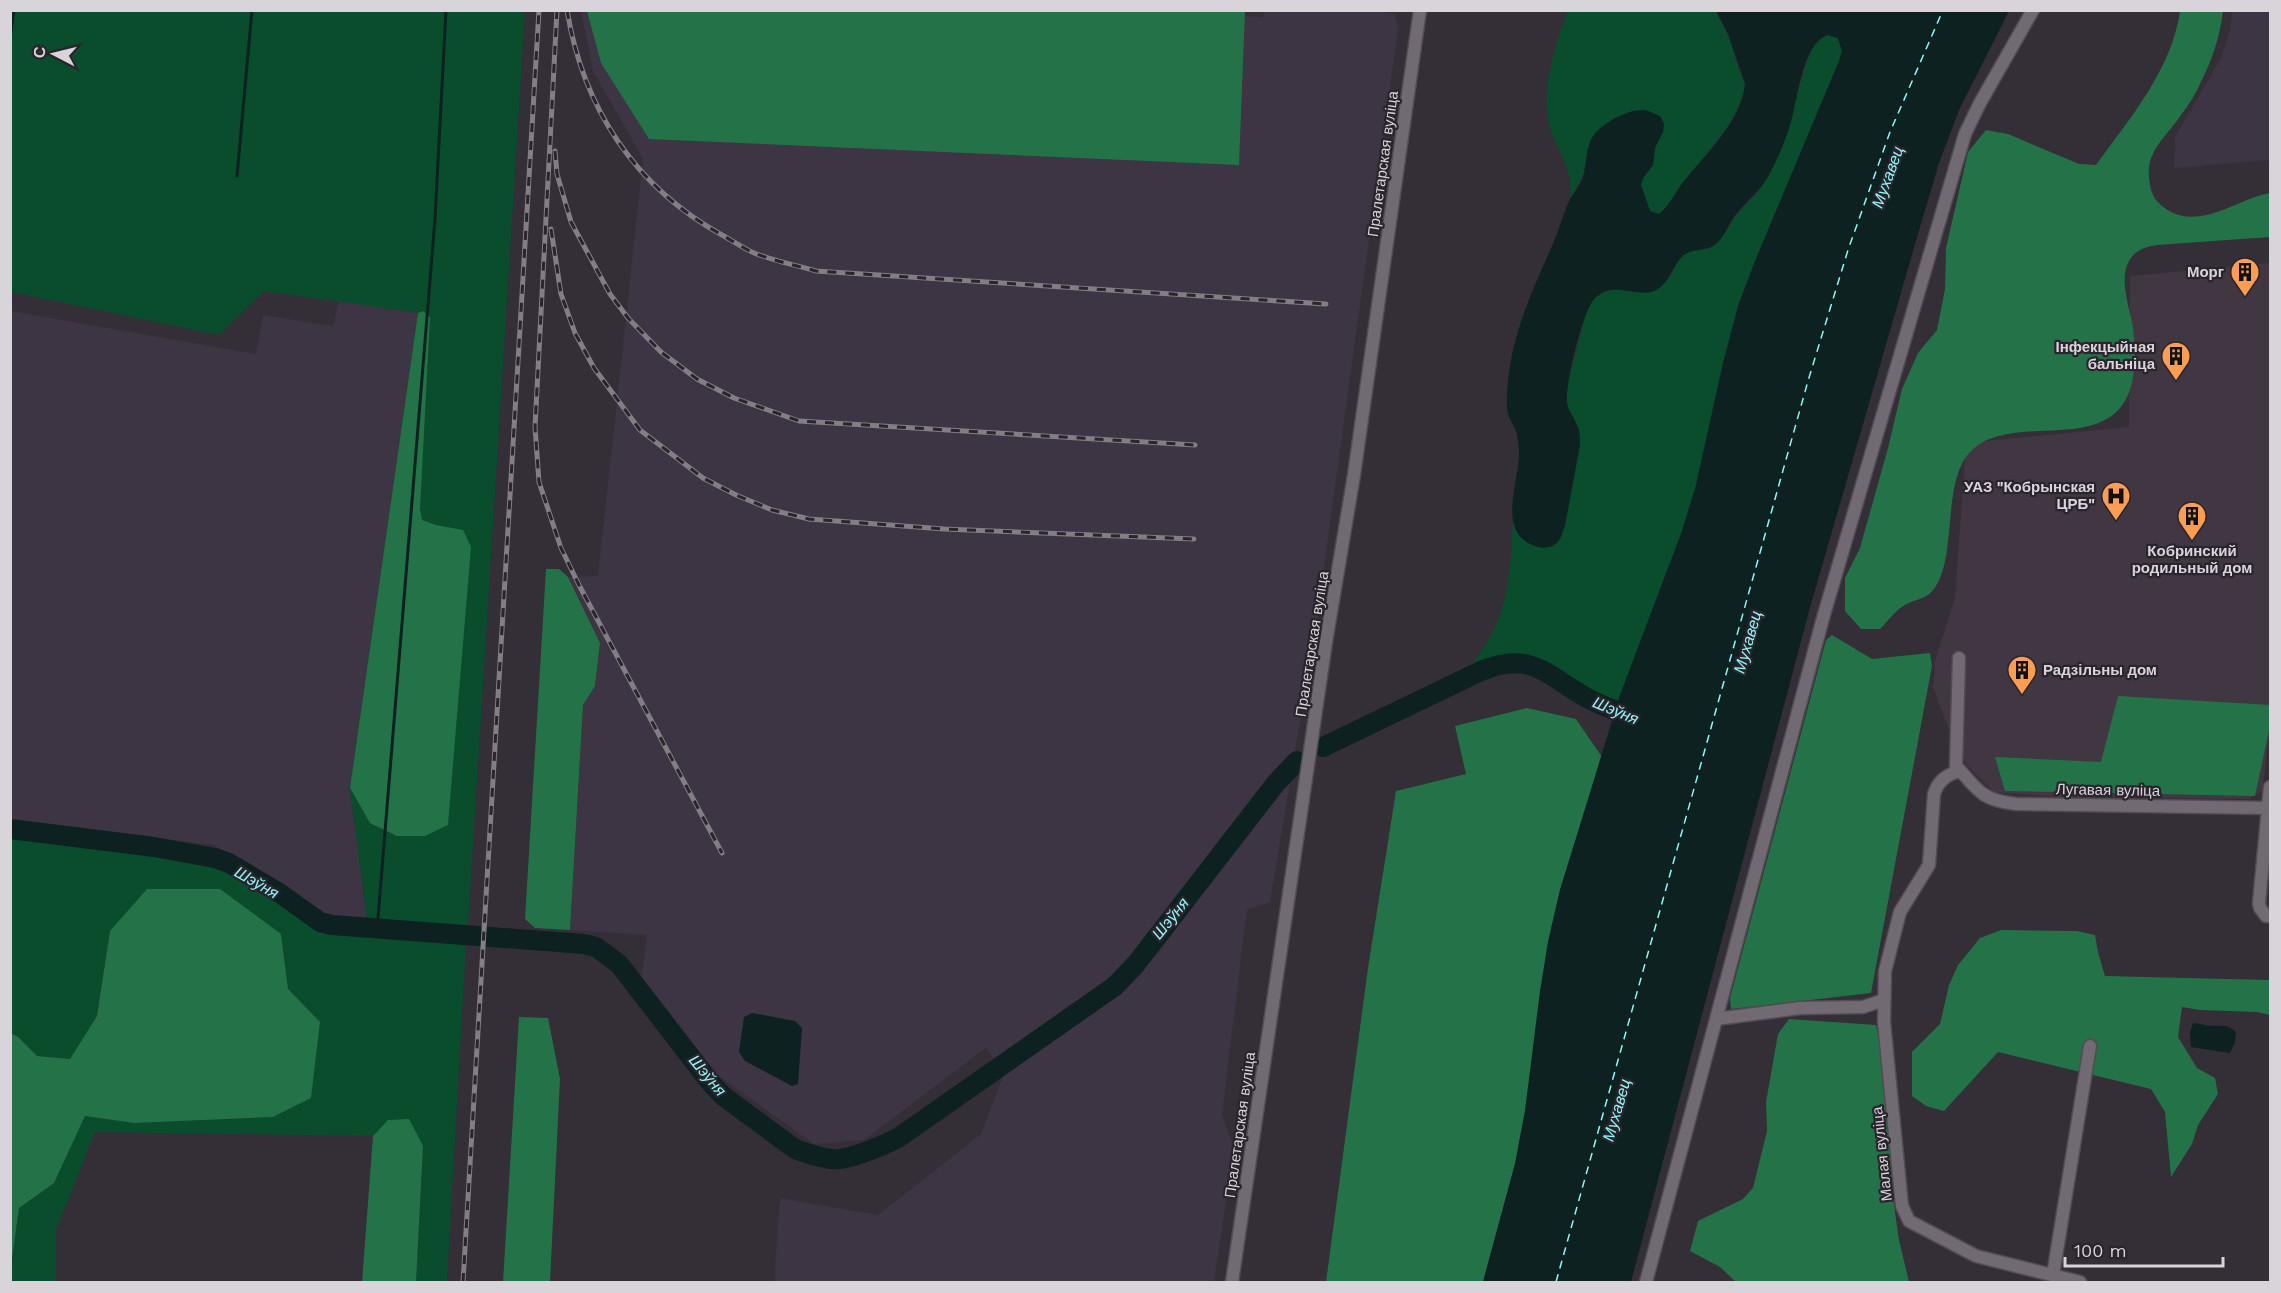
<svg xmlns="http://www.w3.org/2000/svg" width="2281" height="1293" font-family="'Work Sans',sans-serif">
	<rect width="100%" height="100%" fill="#342e36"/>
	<path fill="#3d3444" d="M1099 10 1263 17 1264 11 1371 10 1395 14 1398 29 1316 626 1270 902 1247 910 1222 1115 1234 1148 1214 1282H774L780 1198 878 1215 981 1134 1004 1074 986 1048 864 1140 814 1144 720 1077 641 982 647 935 570 930 583 705 595 686 600 643 568 577 598 576 643 159 593 71 581 11Z
		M2232 11H2270V160L2174 168 2175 137 2221 58 2230 30Z
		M339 300 418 313 350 788 367 920 331 917 214 845 11 820V311L256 354 263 315 333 326Z"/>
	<path fill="#413743" d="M2270 263V728L2262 791 2249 799 2060 797 1994 792 1966 764 1945 720 1933 687 1935 661 1955 598 1966 443 2129 427 2130 276Z"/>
	<path fill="#094d2c" d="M10 11H525L468 926 367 920 350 788 418 313 264 291 219 335 11 292Z
		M1568 11H1716L1733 47 1735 59 1745 84 1744 92 1735 114 1726 129 1679 188 1665 209 1659 214 1650 211 1641 185 1643 178 1653 165 1655 148 1658 140 1590 144 1585 171 1570 200C1574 165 1555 151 1548 120 1542 90 1556 39 1568 11Z
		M1827 35 1838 38 1842 51 1839 61 1755 261 1738 306 1723 363 1696 485 1682 531 1615 710 1593 701 1533 666 1515 662 1498 664 1456 683C1507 629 1510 589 1513 518L1516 531 1521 538 1554 545 1561 538 1580 445V432L1569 412 1566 401 1568 382 1585 317 1592 300 1604 292 1618 289 1649 292 1671 275 1680 258 1688 252 1711 248 1726 231 1734 218 1757 193 1769 175 1783 144 1805 67 1814 44Z
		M11 837 209 864 235 871 320 930 344 934 466 943 447 1282H416L423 1146 388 1121 373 1136 95 1132 56 1230V1282H11V1266L19 1208 54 1183 85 1116 134 1123 273 1117 311 1098 320 1022 288 989 281 934 110 931 97 1016 70 1059 37 1056 18 1037 11 1033Z"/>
	<path fill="#247248" d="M587 11H1245L1239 165 649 139 601 63Z
		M2180 11H2223C2220 37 2212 60 2200 84 2195 95 2188 106 2181 115 2167 136 2146 151 2149 178 2150 186 2151 193 2156 200 2163 208 2172 214 2183 216 2213 221 2242 198 2270 193V237L2157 245C2152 246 2145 247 2140 250 2116 264 2126 296 2131 317 2136 340 2138 380 2125 401 2096 451 2010 413 1971 451 1944 478 1955 543 1940 578 1929 604 1917 595 1899 609 1892 615 1886 623 1880 629H1861L1845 611V578L1860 548 1888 448 1902 389 1918 353 1937 330 1945 289 1946 248 1968 152 1986 130 2008 134 2079 164 2096 165C2130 118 2172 69 2180 11Z
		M423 311 430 317 420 509 422 520 436 525 463 530 471 547 448 825 425 836H397L370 823 350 788 418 313Z
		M546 569H559L568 577 600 643 595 686 583 705 570 930 535 928 525 919Z
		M1832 635 1872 659 1930 653 1932 666 1871 993 1731 1009 1730 998 1826 640Z
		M2118 696 2270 705V726L2255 796 2005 791 1995 757 2101 762Z
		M1527 708 1576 719 1602 757 1560 890 1548 942 1525 1111 1515 1164 1483 1282H1326L1368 968 1396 791 1466 774 1455 726Z
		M147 889H220L281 934 288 989 320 1022 311 1098 273 1117 134 1123 85 1116 54 1183 19 1208 11 1266V1033L18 1037 37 1056 70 1059 97 1016 110 931Z
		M2001 930 2077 931 2095 935 2098 952 2105 976 2270 980V1015L2257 1012 2200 1010 2182 1007 2178 1037 2197 1068 2215 1078 2218 1094 2198 1125 2192 1144 2171 1177 2165 1112 2151 1089 1998 1052 1944 1111 1926 1106 1912 1096V1052L1940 1024 1949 985 1958 965 1980 938Z
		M519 1017 548 1018 560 1079 550 1282H503Z
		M1789 1019 1876 1025 1885 1065 1893 1198 1899 1240 1909 1282H1736L1720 1267 1690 1251 1698 1221 1743 1199 1753 1188 1767 1131 1766 1102 1778 1034Z
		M409 1119 423 1146 416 1282H362L373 1136 388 1120Z"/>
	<path fill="#0e2121" d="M1716 11H2009L1959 110 1939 163 1918 234 1809 611 1631 1282H1483L1515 1164 1525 1111 1540 991 1548 942 1560 890 1620 695 1682 531 1696 485 1723 363 1738 306 1755 261 1839 61 1842 51 1838 38 1827 35C1801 46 1798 101 1790 125 1785 142 1777 160 1769 175 1760 192 1745 202 1734 217 1727 227 1724 239 1713 246 1702 252 1688 248 1680 259 1670 271 1668 287 1651 292 1637 295 1621 287 1606 291 1601 293 1595 297 1592 302 1582 316 1565 385 1567 402 1568 411 1573 415 1576 423 1580 430 1580 437 1580 445L1565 526C1562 533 1561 541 1554 545 1542 553 1521 542 1516 530 1506 508 1519 477 1519 454 1519 446 1518 438 1516 431 1512 422 1507 416 1507 406 1506 347 1529 298 1552 246 1559 231 1563 214 1570 199 1574 193 1578 187 1582 180 1587 166 1585 148 1593 136 1602 123 1628 109 1644 110 1650 111 1656 114 1661 117L1664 124 1663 132 1655 148 1653 165 1643 178 1641 185 1650 211 1659 214C1669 206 1674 195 1681 185 1704 155 1741 123 1745 84L1728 34Z
		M752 1013 795 1021 802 1028 798 1084 792 1086 745 1061 739 1052 744 1017Z
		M2193 1023C2199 1023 2206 1026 2213 1026 2222 1026 2227 1024 2236 1032L2235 1042 2230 1053 2191 1047 2190 1033Z"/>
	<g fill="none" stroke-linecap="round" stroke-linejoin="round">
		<path stroke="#0e2121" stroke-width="3" d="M10 38 14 10
			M237 176 252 10
			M377 930 435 219 446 10"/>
		<path stroke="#0e2121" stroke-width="20" d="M1323 747 1481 671C1531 650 1546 675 1587 698 1603 707 1621 712 1639 719
			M10 829 154 847 215 858 229 863 281 894 320 922 332 925 584 944 596 947 619 964 710 1082 723 1096 795 1149C806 1153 829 1161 840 1159 856 1157 884 1145 898 1138L1115 986 1136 964 1276 783 1297 761"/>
		<path stroke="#92f6f8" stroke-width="1.5" stroke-dasharray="8 6" stroke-linecap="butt" d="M1556 1282 1808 381 1848 250 1890 132 1943 10"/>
		<g stroke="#514b52" stroke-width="15">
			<path id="minor" d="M1959 658 1956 766C1978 790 1981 800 2016 804L2268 808
				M1960 771C1947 774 1938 781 1934 794L1929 865 1900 912 1885 971 1884 1022 1902 1206 1909 1221 1976 1256 2080 1282
				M2270 787 2259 903 2260 908 2266 916H2270
				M1716 1019 1800 1008 1863 1007 1884 1000
				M2053 1275 2090 1046
				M1232 1282 1326 642 1354 475 1420 10
				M1646 1282 1823 618 1965 134 1980 103 2033 10"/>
		</g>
		<use href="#minor" stroke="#726a73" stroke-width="12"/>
		<g stroke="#837e85" stroke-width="5">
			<path id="rail" d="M557 10 535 427 539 482 561 548 579 585 722 853
				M567 10C583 108 635 187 722 235 733 241 743 248 754 253 774 261 795 265 816 271L1326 304
				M555 151 557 174 571 222 610 294 628 318 661 352 697 379 734 398 799 421 1195 445
				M551 229 561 294 575 333 594 368 640 430 703 478 736 495 772 510 809 519 944 529 1194 539
				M463 1282 539 10"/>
		</g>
		<use href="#rail" stroke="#2a242c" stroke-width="3" stroke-dasharray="9" stroke-linecap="butt"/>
	</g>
	<defs>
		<g id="building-pin" transform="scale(1.5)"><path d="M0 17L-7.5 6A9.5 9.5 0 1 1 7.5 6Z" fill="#fc9d54" stroke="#2a242c"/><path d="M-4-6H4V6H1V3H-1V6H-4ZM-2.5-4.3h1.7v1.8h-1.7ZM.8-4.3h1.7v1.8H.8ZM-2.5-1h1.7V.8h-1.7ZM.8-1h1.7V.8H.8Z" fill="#111"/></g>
		<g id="hospital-pin" transform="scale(1.5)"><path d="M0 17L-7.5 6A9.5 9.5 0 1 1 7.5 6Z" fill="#fc9d54" stroke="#2a242c"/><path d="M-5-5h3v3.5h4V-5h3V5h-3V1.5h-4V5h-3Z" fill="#111"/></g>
	</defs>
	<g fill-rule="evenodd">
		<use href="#building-pin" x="2245" y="272"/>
		<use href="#building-pin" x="2176" y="356"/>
		<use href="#hospital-pin" x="2116" y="496"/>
		<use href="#building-pin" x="2192" y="516"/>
		<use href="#building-pin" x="2022" y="670"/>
	</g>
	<g text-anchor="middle" stroke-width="4.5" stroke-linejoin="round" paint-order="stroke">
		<g font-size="15" fill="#d8d4d9" stroke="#2a242c">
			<text transform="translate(1383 164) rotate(-82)" y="5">Пралетарская вуліца</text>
			<text transform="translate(1312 644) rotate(-81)" y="5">Пралетарская вуліца</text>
			<text transform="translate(2108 790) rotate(1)" y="5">Лугавая вуліца</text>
			<text transform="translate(1240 1125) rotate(-82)" y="5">Пралетарская вуліца</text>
			<text transform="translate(1882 1154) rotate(-96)" y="5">Малая вуліца</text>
		</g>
		<g font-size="15" font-weight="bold" fill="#d8d4d9" stroke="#2a242c" text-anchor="end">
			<text x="2224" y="277">Морг</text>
			<text x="2155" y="352">Інфекцыйная<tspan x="2155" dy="17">бальніца</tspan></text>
			<text x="2095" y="492">УАЗ "Кобрынская<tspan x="2095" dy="17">ЦРБ"</tspan></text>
			<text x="2192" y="556" text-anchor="middle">Кобринский<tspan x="2192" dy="17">родильный дом</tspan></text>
			<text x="2043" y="675" text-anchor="start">Радзільны дом</text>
		</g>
		<g font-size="16" font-style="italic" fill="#92f6f8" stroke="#2a242c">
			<text transform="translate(1887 177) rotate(-70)" y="6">Мухавец</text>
			<text transform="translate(1747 642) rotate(-74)" y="6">Мухавец</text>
			<text transform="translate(1616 710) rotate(23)" y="6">Шэўня</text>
			<text transform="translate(257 882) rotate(30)" y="6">Шэўня</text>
			<text transform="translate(1170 918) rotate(-51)" y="6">Шэўня</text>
			<text transform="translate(708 1075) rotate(50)" y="6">Шэўня</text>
			<text transform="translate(1616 1110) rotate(-74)" y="6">Мухавец</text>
		</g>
	</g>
	<rect width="2281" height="1293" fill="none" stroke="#d8d4d9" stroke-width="24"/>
	<g transform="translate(54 54) rotate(277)" stroke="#2a242c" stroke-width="4.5" paint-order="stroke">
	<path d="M0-4.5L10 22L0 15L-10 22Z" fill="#d8d4d9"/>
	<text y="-9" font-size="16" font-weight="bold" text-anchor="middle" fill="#d8d4d9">С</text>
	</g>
	<path d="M2065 1257v9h158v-9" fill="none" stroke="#d8d4d9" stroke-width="3"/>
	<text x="2074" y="1257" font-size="18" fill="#d8d4d9" stroke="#2a242c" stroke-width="4.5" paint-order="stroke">100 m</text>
</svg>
